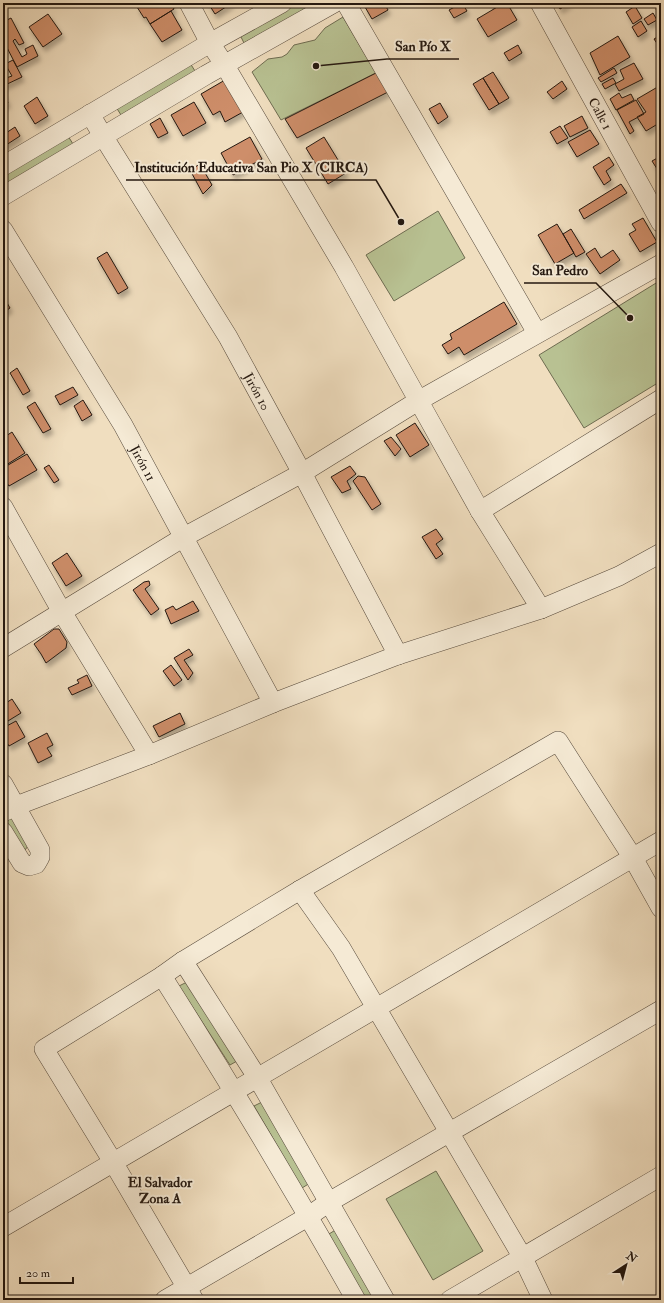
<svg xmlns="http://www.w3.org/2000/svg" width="664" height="1303" font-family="'IM FELL Double Pica',serif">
	<defs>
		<filter id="shadow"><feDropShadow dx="2.5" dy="4.5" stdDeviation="2" flood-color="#0004"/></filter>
	</defs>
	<rect width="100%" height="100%" fill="#f0debf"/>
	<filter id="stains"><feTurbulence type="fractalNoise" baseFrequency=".005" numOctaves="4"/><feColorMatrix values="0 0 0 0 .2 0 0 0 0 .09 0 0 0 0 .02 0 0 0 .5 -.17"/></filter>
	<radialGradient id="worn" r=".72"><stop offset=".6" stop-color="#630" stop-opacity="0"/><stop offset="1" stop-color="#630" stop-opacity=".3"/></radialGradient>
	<path fill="#b8c192" stroke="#6e6c51" d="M299 3H316L244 43 240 35Z
		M343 17 376 73 281 120 252 72 268 59 282 57 287 54 294 45 315 40 325 28Z
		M190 63 195 71 121 115 116 107Z
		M68 136 73 144 3 186V175Z
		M438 211 465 258 394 301 366 255Z
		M661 280V381L584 428 539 355Z
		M13 818 28 846 25 850 7 824 8 819Z
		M187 982 237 1061 230 1065 179 986Z
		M262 1102 310 1183 302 1188 254 1106Z
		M436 1171 483 1251 433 1280 386 1199Z
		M337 1229 375 1300H365L329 1234Z"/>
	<path fill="#ce8e6a" stroke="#241810" filter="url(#shadow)" d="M144 3H171L174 9 150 24 146 17 144 18 137 7Z
		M208 3H232L215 14Z
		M373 3H384L388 10 372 19 365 7Z
		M462 3 467 11 454 18 449 10Z
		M491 3H503L493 8Z
		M504 3H507L517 20 488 37 477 19Z
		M557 3H570L560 9Z
		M635 6 642 18 633 24 626 12Z
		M661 6V19L656 9Z
		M171 11 182 30 162 42 150 24Z
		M653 13 657 20 648 25 644 19Z
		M48 14 62 34 43 47 29 27Z
		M11 18 24 43 19 45 15 39 13 41 22 57 27 54 25 49 33 45 38 56 17 67 3 40V22Z
		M641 21 647 31 638 37 632 27Z
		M661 35V47L660 48 654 39Z
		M618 36 630 57 600 75 590 53Z
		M518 45 522 53 509 61 504 53Z
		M13 60 22 77 3 86V73L6 78 12 76 5 64Z
		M634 63 643 79 619 91 615 84 624 79 620 70Z
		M614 68 617 73 601 82 598 78Z
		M493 72 509 98 499 104 483 78Z
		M376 73 388 92 297 138 285 119Z
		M483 78 499 104 489 110 473 84Z
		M613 78 616 83 605 89 602 84Z
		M225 80 243 112 225 122 220 111 213 115 201 94Z
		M562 81 567 89 553 99 547 92Z
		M661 85V122L646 131 637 117 646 112 637 99Z
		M3 93 8 103 3 106Z
		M619 93 622 98 631 94 634 100 616 110 610 99Z
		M37 97 48 116 35 124 24 106Z
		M636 100 644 114 629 122 634 131 630 134 617 110Z
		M194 102 206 123 183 136 171 115Z
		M440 103 448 117 438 124 429 109Z
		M582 116 588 128 570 137 564 126Z
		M160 118 168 133 158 138 150 124Z
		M560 126 568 138 557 144 550 132Z
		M15 127 20 136 3 147V135Z
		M590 130 599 144 577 157 568 142Z
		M250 137 262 159 233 175 221 153Z
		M324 137 346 173 328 184 306 148Z
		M661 156V171L659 172 652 161Z
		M609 157 614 165 606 171 611 180 604 185 593 167Z
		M200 164 212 185 203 194 190 170Z
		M621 184 627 193 584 219 579 210Z
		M643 218 657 242 640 252 629 234 636 230 632 224Z
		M557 224 574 253 555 264 538 235Z
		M571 229 585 252 576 257 563 234Z
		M595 248 601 258 613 250 620 260 600 274 586 254Z
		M107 252 128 288 118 294 97 258Z
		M3 296 10 308 3 313Z
		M504 302 517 324 464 355 459 347 448 354 442 345 452 339 450 334Z
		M17 368 30 391 23 395 10 373Z
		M73 387 78 395 60 405 55 396Z
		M83 400 92 415 82 421 74 406Z
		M35 402 51 429 43 433 27 407Z
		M415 423 429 445 410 457 396 435Z
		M12 432 25 453 3 467V438Z
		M391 437 401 449 395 456 384 441Z
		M27 454 37 470 9 486 3 477V468Z
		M49 465 59 480 54 483 44 468Z
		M350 466 356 474 347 481 351 489 342 493 331 477Z
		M358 476 365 477 381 504 372 510 353 481Z
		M436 529 443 539 436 544 443 554 436 559 422 537Z
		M67 553 82 576 66 586 52 563Z
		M149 581 150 585 145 589 159 609 151 615 133 590 144 582Z
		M193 601 199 611 171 624 165 610 173 606 176 610Z
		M54 629H59L67 642 66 648 46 663 41 654 34 644Z
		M189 649 193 655 184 660 193 673 188 680 174 658Z
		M171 665 182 680 174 686 163 671Z
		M87 675 92 686 72 695 68 688 79 683 77 680Z
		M12 699 21 713 3 724V705Z
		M180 713 185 724 159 737 153 726Z
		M16 721 25 737 9 746 3 736V728Z
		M47 733 53 745 47 748 52 756 38 763 28 743Z"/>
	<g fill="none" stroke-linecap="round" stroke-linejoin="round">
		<g stroke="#574a3c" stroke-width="20">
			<g id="minor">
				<path d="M189 3 210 43 224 64 344 267 480 511 541 609"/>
				<path d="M346 3 537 333"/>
				<path id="s1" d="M540 3 661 223"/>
				<path id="s2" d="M90 114 103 136 228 337 302 473 398 655"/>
				<path d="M3 166 210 43 282 3"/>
				<path d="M3 196 206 75 334 3"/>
				<path id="s3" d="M3 230 123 425 273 703"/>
				<path d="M3 507 62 612 149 755"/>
				<path d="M480 511 661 399"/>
				<path d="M3 648 184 537 302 473 418 401 661 264"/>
				<path d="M3 784 40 850V857L36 864 29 866 22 863 3 832"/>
				<path d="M3 812 16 806 149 755 273 703 398 655 541 609 619 576 661 553"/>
				<path d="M300 890 341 948 523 1258 543 1300"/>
				<path d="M183 961 257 1077 385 1300"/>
				<path d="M162 976C229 1082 294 1190 356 1300"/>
				<path d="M3 1227 661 841"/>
				<path d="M165 1300 309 1216 329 1202 661 1010"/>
				<path d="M194 1300 113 1162 44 1049 162 976 183 961 300 890 558 741 633 858 661 908"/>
				<path d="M450 1300 661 1176"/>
			</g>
		</g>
		<use href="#minor" stroke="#f5ead5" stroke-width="19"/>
	</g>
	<g text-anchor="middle" stroke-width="4" stroke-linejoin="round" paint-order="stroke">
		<g font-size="13" fill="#241810" stroke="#f5ead5">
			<text dy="5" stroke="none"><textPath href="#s1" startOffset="126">Calle 1</textPath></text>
			<text dy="5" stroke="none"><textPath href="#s2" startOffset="324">Jirón 10</textPath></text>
			<text dy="5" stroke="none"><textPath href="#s3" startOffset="272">Jirón 11</textPath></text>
		</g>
		<g font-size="14" font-weight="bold" fill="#241810" stroke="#f5ead5">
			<text x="160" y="1187">El Salvador<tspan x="160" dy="16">Zona A</tspan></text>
		</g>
	</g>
	<path fill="none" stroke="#241810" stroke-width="1.5" d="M316 66L387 59H459M401 222L376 180H126M630 318L596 283H524"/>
	<g fill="#241810" stroke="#f5ead5" stroke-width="1.5">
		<circle cx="316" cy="66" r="4"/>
		<circle cx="401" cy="222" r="4"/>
		<circle cx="630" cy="318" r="4"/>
	</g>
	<g font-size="14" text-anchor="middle" font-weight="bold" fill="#241810" stroke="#f5ead5" stroke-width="4" stroke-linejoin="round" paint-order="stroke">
		<text x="423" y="51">San Pío X</text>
		<text x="251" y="172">Institución Educativa San Pio X (CIRCA)</text>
		<text x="560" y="275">San Pedro</text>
	</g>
	<rect width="664" height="1303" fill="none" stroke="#f0debf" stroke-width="16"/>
	<rect x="4" y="4" width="656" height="1295" fill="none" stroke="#241810" stroke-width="2"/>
	<rect x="8" y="8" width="648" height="1287" fill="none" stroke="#241810"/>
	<g transform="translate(626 1265) rotate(36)" stroke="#f5ead5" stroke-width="3" paint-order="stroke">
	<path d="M0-3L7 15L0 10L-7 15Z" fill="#241810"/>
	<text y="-6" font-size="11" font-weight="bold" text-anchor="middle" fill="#241810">N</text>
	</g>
	<path d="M20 1277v6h53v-6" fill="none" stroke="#241810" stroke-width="2"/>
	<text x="26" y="1277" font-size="12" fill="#241810" stroke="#f5ead5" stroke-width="3" paint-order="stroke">20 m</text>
	<rect width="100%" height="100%" filter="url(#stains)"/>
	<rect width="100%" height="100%" fill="url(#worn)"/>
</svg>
